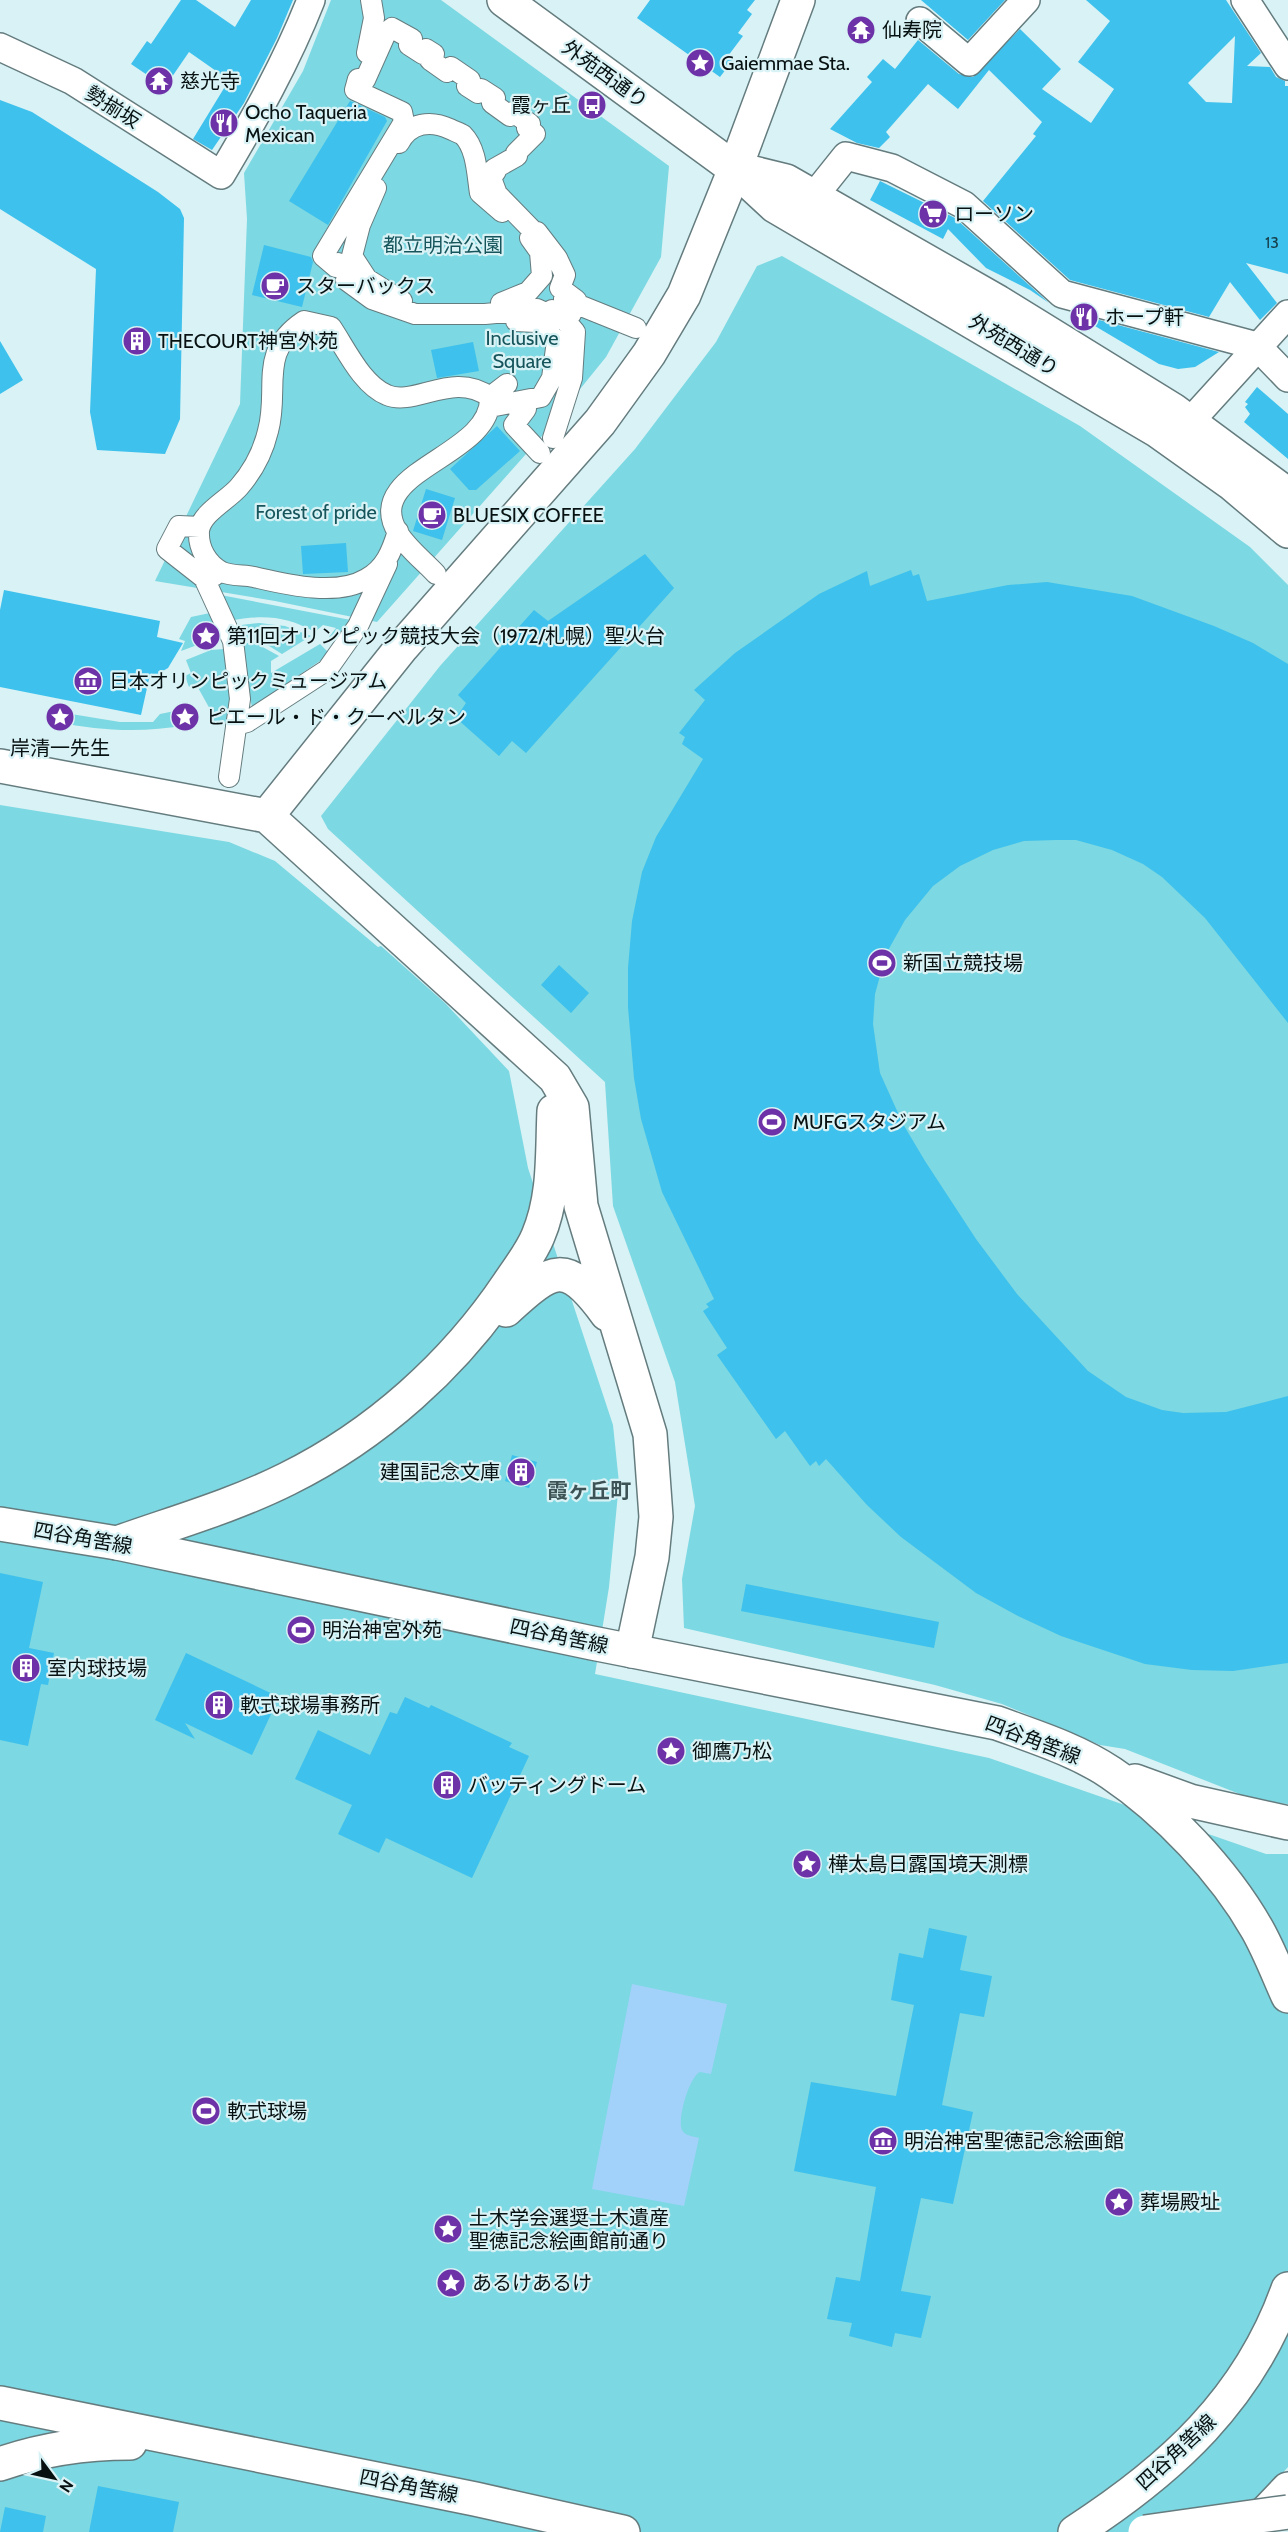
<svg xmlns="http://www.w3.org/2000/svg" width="1288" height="2532" font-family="Cabin,'Noto Sans JP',sans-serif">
	<rect width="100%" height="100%" fill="#d8f2f5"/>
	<path fill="#7cd8e2" d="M331 0H441L669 166 661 257 606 357 542 436 377 622 275 601 155 581 240 404 247 219 244 173 303 71Z
		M782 256 1080 426 1250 547 1288 585V1804L1260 1802 1125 1749 1100 1745 1002 1704 935 1685 684 1628 682 1579 695 1506 675 1382 613 1206 605 1082 328 829 321 816 440 666 635 449 716 342 757 266Z
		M210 593 356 621 338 646 329 637 336 628 323 625 315 632C287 616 262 614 230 621Z
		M210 613 223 640 208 641 181 651 185 641 179 639 191 617Z
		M259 623 285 626 311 636 282 654 261 641 236 636 233 626Z
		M237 641 259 645 279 656 271 661V673L320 644 330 654 252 707Z
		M224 649 227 680 235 677 230 713 225 723 214 725 211 711 196 684 189 687 185 676 191 673 186 660 211 650Z
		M185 709 187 725C142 733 101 731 57 722L59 712 120 722H153L160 714Z
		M0 805 229 842 275 861 378 947 381 946 445 1003 509 1071 528 1168 613 1425 619 1483 609 1587 595 1674 989 1758 1266 1854H1288V2467L1228 2532H0Z"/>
	<path fill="#a2d2fa" d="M632 1984 727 2004 711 2074 700 2072C689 2077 677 2120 682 2130 685 2136 693 2136 699 2138L684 2206 592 2189Z"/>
	<path fill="#3ec1ec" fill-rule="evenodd" d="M181 0H196L235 27 251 0H293L277 38 244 103 212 150 193 139 229 80 189 52 165 87 131 64 147 41 151 44Z
		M650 0H755L747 10 752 14 738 33 743 36 728 56 733 60 720 77 637 18Z
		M921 0H1005L968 40Z
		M1086 0H1226L1261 53 1247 66 1270 67 1276 77 1285 81V86H1288V274L1246 263 1277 303 1260 320 1230 282 1209 317 1070 280 983 201 1036 136 1033 134 1042 122 989 70 958 109 928 84 886 132 890 137 879 148 857 143 830 129 872 82 867 77 883 59 895 69 918 40 959 74 973 77 1020 29 1061 69 1042 89 1091 123 1114 89 1078 62 1110 21ZM1235 36 1232 103 1206 102 1188 83Z
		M0 100 32 112 158 192 180 209 184 218 180 419 165 454 97 450 90 412 96 269 0 209Z
		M350 101 385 117 387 121 328 225 289 201Z
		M880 181 955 218 1049 303 1030 290 986 268 948 229 943 239 870 200Z
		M264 245 311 257 313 262 302 307 252 295Z
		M1073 313 1219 352 1195 367 1178 369 1159 364Z
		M0 341 23 380 0 394Z
		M473 342 479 371 437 378 431 350Z
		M1257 387 1288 414V459L1244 422 1250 414 1245 407 1248 404 1245 402Z
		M497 426 520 451 476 490H469L450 469Z
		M426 489 455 498 442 540 413 531Z
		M346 543 348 572 303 574 301 546Z
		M645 554 674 588 526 753 512 741 499 756 456 718 466 703 458 695 534 610 548 621Z
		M911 570 913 576 919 574 927 601 1008 585 1047 582 1132 596 1214 626 1253 643 1288 664V1023L1205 918 1162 877 1143 864 1112 850 1076 840H1056L1024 841 993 850 960 866 933 886 905 920 886 954 875 994 873 1024 880 1073 903 1124 925 1161 976 1239 1017 1294 1088 1371 1126 1397 1162 1410 1183 1413 1226 1412 1288 1396V1663L1233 1671 1192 1670 1145 1664 1061 1636 1018 1616 976 1593 901 1537 867 1505 826 1459 819 1466 816 1461 810 1466 785 1431 776 1439 717 1355 727 1348 703 1311 709 1307 706 1304 714 1299 662 1192 641 1119 634 1078 628 1007V968L632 921 642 872 656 837 703 759 682 744 685 737 679 733 705 700 694 690 735 653 819 594 867 571 870 586Z
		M4 590 160 621 157 637 183 643 168 668 149 679 141 715 0 687V610Z
		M559 965 589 993 571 1013 541 985Z
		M512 1455 537 1462 529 1488 505 1481Z
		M0 1573 43 1582 29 1648 54 1653 48 1685 41 1684 28 1746 0 1740Z
		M746 1584 939 1622 934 1648 741 1611Z
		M186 1653 279 1697 252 1755 185 1723 195 1739 155 1720Z
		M405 1697 429 1708 431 1705 512 1743 509 1747 529 1756 472 1878 386 1838 379 1853 338 1834 352 1805 295 1779 318 1730 370 1755 390 1712 397 1714Z
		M929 1928 967 1936 960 1970 992 1976 984 2017 960 2013 942 2105 973 2112 953 2204 921 2198 901 2291 931 2296 921 2338 895 2333 892 2347 849 2336 852 2323 827 2319 836 2277 860 2281 876 2187 794 2171 811 2082 896 2096 914 2005 891 2000 899 1953 923 1958Z
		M98 2486 179 2502 173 2532H89Z
		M5 2507 46 2516 43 2532H0Z"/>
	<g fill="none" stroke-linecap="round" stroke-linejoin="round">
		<g stroke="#657c7f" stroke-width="22">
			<path id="pedestrian" d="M392 28 412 39 409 45 423 54 426 49 434 54 430 60 447 72 451 67 470 80 467 86 478 93 481 89 495 98 492 103 510 116 513 112 530 124 527 128 535 134 516 153 517 156 494 169 496 171 491 178 497 194 534 232H537L557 258 565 275 560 288 576 300 571 314 559 319 537 309 485 314H415L372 299 346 280 351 268 338 263 336 267 323 256 404 122 402 112 355 90 358 79 365 80 386 33Z
				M367 53 374 18 371 0
				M399 143C410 122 431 120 450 129 454 131 460 133 463 135 477 149 477 175 480 193L502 212
				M376 188 360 225 352 256 367 279 402 301
				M564 299 636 328
				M501 303 528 292 542 276 540 252 530 238
				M552 310 557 311 575 332 572 378 553 438
				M490 397 507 384
				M518 402 526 409 514 425 540 453
				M490 407 541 397 552 378 557 341 536 322 516 321
				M200 527 179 526 167 549 204 578 214 576
				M398 531C392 551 385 569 366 579 336 597 285 584 254 577 244 575 231 576 222 572 207 564 198 548 199 531 201 513 228 500 239 487 253 471 263 452 268 431 280 388 257 352 304 321L331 327C346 349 362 385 387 395 415 407 453 370 490 397 493 457 360 470 398 533 407 548 424 561 436 574
				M204 578 233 641 240 699 229 777
				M236 725 247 722 327 670 358 626 387 564"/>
		</g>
		<g stroke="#657c7f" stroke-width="30">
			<path id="minor" d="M1245 0 1288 66
				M920 21 969 62 1026 0
				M0 47 73 81 221 175C255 118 287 61 311 0
				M814 196 846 156 892 168 964 205 1062 294 1257 346 1288 378
				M1176 437 1288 314"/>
		</g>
		<g stroke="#657c7f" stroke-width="36">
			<path id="tertiary" d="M0 766 267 816 555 1078 572 1107 581 1206 650 1434 656 1517 652 1557 632 1651
				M267 816 402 647 600 422 649 354 684 295 735 169 798 0
				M506 1310C553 1267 566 1258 607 1314
				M117 1543C173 1523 233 1506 287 1479 376 1435 454 1365 509 1283 519 1268 531 1253 538 1236 555 1196 552 1153 554 1111"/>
		</g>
		<g stroke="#657c7f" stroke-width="36">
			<path id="secondary" d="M504 0 735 169 775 206 1158 431 1231 483 1288 531
				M737 169 786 181 998 302 1173 410 1288 495
				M0 1524 117 1543 592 1643 997 1723C1035 1737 1077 1750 1111 1773 1166 1810 1224 1871 1257 1929 1269 1950 1278 1974 1288 1996
				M1135 1781 1190 1801 1288 1823
				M0 2403 475 2499 623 2532
				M0 2464C43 2449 84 2443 130 2443
				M1075 2532C1171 2470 1249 2399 1288 2289"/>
		</g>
		<g stroke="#657c7f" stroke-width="36">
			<path id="motorway" d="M1250 2529 1288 2489"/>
		</g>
		<use href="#pedestrian" stroke="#fff" stroke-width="20"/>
		<use href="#minor" stroke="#fff" stroke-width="27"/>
		<use href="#tertiary" stroke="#fff" stroke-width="33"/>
		<use href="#secondary" stroke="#fff" stroke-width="33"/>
		<use href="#motorway" stroke="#fff" stroke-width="33"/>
		<g stroke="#657c7f" stroke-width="36" stroke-linecap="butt">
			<path id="motorway-bridge" d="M1145 2532 1288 2512"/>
		</g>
		<use href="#motorway-bridge" stroke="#fff" stroke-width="33"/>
	</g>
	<defs>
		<g id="temple-disc" transform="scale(1.5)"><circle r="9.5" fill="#6d32a8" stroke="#d8f2f5"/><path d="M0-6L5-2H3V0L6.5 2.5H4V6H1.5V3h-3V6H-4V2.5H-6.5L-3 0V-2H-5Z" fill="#fff"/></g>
		<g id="sight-disc" transform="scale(1.5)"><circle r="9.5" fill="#6d32a8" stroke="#d8f2f5"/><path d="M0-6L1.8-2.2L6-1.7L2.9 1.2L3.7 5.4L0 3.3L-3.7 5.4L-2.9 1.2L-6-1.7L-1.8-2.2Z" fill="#fff"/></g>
		<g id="bus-disc" transform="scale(1.5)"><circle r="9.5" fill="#6d32a8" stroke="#d8f2f5"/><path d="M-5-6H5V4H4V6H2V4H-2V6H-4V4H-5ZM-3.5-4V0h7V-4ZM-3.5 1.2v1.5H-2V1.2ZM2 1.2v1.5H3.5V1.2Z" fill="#fff"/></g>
		<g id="restaurant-disc" transform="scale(1.5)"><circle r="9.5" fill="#6d32a8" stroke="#d8f2f5"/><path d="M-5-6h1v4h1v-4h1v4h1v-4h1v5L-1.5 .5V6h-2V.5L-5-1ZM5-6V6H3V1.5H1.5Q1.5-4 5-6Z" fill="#fff"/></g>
		<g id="supermarket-disc" transform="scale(1.5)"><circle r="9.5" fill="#6d32a8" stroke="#d8f2f5"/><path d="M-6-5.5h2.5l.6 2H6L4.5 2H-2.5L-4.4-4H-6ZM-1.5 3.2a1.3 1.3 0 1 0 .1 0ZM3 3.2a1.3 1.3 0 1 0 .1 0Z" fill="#fff"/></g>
		<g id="cafe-disc" transform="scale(1.5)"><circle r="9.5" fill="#6d32a8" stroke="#d8f2f5"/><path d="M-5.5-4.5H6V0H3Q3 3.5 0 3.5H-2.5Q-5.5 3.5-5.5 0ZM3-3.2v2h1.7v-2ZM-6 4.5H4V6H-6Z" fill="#fff"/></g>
		<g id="building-disc" transform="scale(1.5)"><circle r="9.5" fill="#6d32a8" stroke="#d8f2f5"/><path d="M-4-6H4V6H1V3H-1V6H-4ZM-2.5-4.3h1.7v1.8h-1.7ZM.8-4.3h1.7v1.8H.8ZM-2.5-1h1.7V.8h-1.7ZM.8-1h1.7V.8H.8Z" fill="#fff"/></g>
		<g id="museum-disc" transform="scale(1.5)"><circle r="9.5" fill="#6d32a8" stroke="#d8f2f5"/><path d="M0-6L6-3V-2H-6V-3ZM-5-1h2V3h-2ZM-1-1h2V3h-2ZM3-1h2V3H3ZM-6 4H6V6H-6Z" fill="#fff"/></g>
		<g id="stadium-disc" transform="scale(1.5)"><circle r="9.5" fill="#6d32a8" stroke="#d8f2f5"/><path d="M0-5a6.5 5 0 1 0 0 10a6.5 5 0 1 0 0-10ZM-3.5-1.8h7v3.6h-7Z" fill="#fff"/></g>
	</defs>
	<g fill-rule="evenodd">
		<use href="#temple-disc" x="861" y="30"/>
		<use href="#sight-disc" x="700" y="63"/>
		<use href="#temple-disc" x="159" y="81"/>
		<use href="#bus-disc" x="592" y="105"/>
		<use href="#restaurant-disc" x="224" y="123"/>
		<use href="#supermarket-disc" x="933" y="214"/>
		<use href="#cafe-disc" x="275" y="286"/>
		<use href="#restaurant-disc" x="1084" y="317"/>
		<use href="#building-disc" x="137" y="341"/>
		<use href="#cafe-disc" x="432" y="515"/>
		<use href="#sight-disc" x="206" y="636"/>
		<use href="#museum-disc" x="88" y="681"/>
		<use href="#sight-disc" x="60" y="717"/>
		<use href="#sight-disc" x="185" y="717"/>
		<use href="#stadium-disc" x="882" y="963"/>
		<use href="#stadium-disc" x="772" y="1122"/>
		<use href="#building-disc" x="521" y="1472"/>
		<use href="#stadium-disc" x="301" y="1630"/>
		<use href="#building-disc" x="26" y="1668"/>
		<use href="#building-disc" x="219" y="1705"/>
		<use href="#sight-disc" x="671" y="1751"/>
		<use href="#building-disc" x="447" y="1785"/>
		<use href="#sight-disc" x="807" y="1864"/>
		<use href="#stadium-disc" x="206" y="2111"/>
		<use href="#museum-disc" x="883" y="2141"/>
		<use href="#sight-disc" x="1119" y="2202"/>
		<use href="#sight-disc" x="448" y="2229"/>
		<use href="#sight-disc" x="451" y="2283"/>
	</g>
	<g text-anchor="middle" stroke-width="4.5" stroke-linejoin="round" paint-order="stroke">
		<g font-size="16" fill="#163d48">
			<text x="1272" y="248">13</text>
		</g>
		<g font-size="20" fill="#081112" stroke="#d8f2f5" text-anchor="start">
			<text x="882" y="37">仙寿院</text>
			<text x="721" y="70">Gaiemmae Sta.</text>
			<text x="180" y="88">慈光寺</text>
			<text x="571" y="112" text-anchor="end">霞ヶ丘</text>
			<text x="245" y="119">Ocho Taqueria<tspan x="245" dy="23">Mexican</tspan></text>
			<text x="954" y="221">ローソン</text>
			<text x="296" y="293">スターバックス</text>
			<text x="1105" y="324">ホープ軒</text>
			<text x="158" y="348">THECOURT神宮外苑</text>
			<text x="453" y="522">BLUESIX COFFEE</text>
			<text x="227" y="643">第11回オリンピック競技大会（1972/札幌）聖火台</text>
			<text x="109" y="688">日本オリンピックミュージアム</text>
			<text x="206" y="724">ピエール・ド・クーベルタン</text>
			<text x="60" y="755" text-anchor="middle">岸清一先生</text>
			<text x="903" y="970">新国立競技場</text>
			<text x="793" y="1129">MUFGスタジアム</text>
			<text x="500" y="1479" text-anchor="end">建国記念文庫</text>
			<text x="322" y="1637">明治神宮外苑</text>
			<text x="47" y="1675">室内球技場</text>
			<text x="240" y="1712">軟式球場事務所</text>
			<text x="692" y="1758">御鷹乃松</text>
			<text x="468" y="1792">バッティングドーム</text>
			<text x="828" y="1871">樺太島日露国境天測標</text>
			<text x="227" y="2118">軟式球場</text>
			<text x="904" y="2148">明治神宮聖徳記念絵画館</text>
			<text x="1140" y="2209">葬場殿址</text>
			<text x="469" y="2225">土木学会選奨土木遺産<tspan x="469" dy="23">聖徳記念絵画館前通り</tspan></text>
			<text x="472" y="2290">あるけあるけ</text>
		</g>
		<g font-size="20" fill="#081112" stroke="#d8f2f5">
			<text transform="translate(605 74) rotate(36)" y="7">外苑西通り</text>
			<text transform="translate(113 107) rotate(32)" y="7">勢揃坂</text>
			<text transform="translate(1014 345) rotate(31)" y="7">外苑西通り</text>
			<text transform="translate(83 1538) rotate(10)" y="7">四谷角筈線</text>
			<text transform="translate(559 1636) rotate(12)" y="7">四谷角筈線</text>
			<text transform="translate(1033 1740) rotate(21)" y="7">四谷角筈線</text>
			<text transform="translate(1176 2452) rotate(-43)" y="7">四谷角筈線</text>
			<text transform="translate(409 2486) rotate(11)" y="7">四谷角筈線</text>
		</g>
		<g font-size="20" fill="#16555b" stroke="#d8f2f5">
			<text x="443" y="252">都立明治公園</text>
			<text x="522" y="345">Inclusive<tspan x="522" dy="23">Square</tspan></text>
			<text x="316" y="519">Forest of pride</text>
		</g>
		<g font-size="21" font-weight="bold" fill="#3c5255" stroke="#d8f2f5">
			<text x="589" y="1498">霞ヶ丘町</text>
		</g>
	</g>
	<g transform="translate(54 2478) rotate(123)" stroke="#d8f2f5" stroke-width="4.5" paint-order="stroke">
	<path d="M0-4.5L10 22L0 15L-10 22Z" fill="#081112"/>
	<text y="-9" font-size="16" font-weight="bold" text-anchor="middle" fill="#081112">N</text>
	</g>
</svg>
